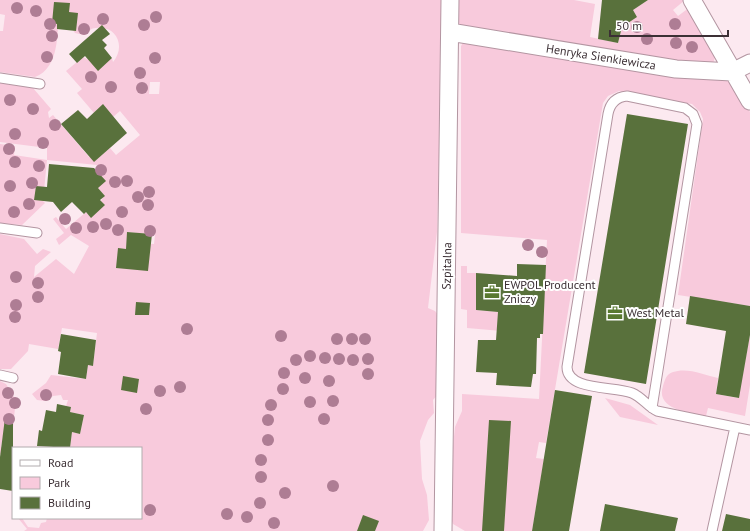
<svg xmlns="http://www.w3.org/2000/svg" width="750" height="531" font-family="'PT Sans',sans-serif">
	<rect width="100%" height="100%" fill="#fce9f0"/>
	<path fill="#f8cadc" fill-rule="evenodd" d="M0 0H443L437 232 428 308 435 311 438 315 440 392 433 400 434 413 428 420 420 441 422 479 427 495 429 520 423 531H24L27 529 18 518H22L28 527 39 528 41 523 46 522 47 518H141V448H70L72 432 80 434 84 415 70 412 71 407 66 406 68 400H63L61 395 53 396 45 401 37 400 32 394 46 383 51 375 86 379 88 365 93 366 97 333 62 328 58 349 29 344 28 351 11 369H0V234L24 239 37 254 43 249 51 252 35 266 34 277 56 259 74 274 89 246 71 235 59 245 56 239 64 233 53 219 56 217 66 229 86 212 91 217 104 196 98 188 97 165 47 160 43 201 45 203 22 225 0 223V144L15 146 14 155 47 160V148L0 142V83L33 88 51 109 48 112 49 118 53 115 89 157 92 155 96 160 110 148 116 155 140 135 120 111 113 117 103 105 94 113 77 93 82 89 66 71 83 57 89 60 98 70 112 58 113 62C126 47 117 25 96 28 89 28 89 33 84 35L75 33 59 11C57 32 60 68 35 77L0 72V31H3L5 15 0 14ZM150 82H160L159 94H149ZM128 232 155 235 154 244 127 242Z
		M456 0H574L595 4 590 37 618 43 622 27 637 17 633 10 648 0H685L673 10 678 16 690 7 715 57 713 64 676 63 459 25Z
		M464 41 730 77 750 112V306L678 295 703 119 700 112 692 104 619 91 608 96 603 103 546 443 539 442 536 458 544 459 532 531H465L453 524 451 518 449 484 455 427 462 411V394L539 399 547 240 461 233V46Z
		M461 266H467V273H476V310L534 315 536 334 467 328V310L461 309Z
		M750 335V385L745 416 708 408 706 416C690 413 655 410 663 386 665 380 666 374 673 372 687 367 705 375 718 378L716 394 738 398Z
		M0 381 6 384 19 405 15 408 12 437 3 436 1 447 10 448 9 455 0 454Z
		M605 398 630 405 658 425 620 417Z"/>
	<path fill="#59713c" d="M602 0H648L633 10 637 17 622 27 618 43 598 39Z
		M54 2 70 3 69 12 78 13 76 31 57 29V24L52 23Z
		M102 25 110 34 102 40 107 45 104 48 112 58 98 71 85 56 77 63 69 54Z
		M103 104 127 133 94 162 61 124 78 110 87 119Z
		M627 114 688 124 646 384 584 373Z
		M49 164 94 168 106 181 98 188 105 196 100 200 105 205 91 218 86 212 84 214 72 202 61 212 53 202 34 200 36 186 47 187Z
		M127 232 152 234 148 271 116 268 118 248 126 249Z
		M517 264 546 265 543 334H540V338H537L536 374H533L531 387 496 385 497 373 476 372 478 340H496L498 312 476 310V273L517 276Z
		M690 296 750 306V335L739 398 716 394 726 331 686 324Z
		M136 302 150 303 149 315H135Z
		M61 334 96 340 93 366 88 365 86 379 58 374 61 352 58 351Z
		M123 376 139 379 137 393 121 390Z
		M555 390 592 396 569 531H532Z
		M57 404 71 407 70 412 84 415 80 434 72 432 70 448 37 446 39 430 42 431 46 410 56 412Z
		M5 418H13V491L0 489V457Z
		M489 420 511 421 504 531H482Z
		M605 504 678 518 675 531H600Z
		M726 514 750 519V531H722Z
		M363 515 379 521 375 531H357Z"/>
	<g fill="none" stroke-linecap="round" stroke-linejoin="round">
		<g stroke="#b395a1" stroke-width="11">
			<path id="service" d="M0 78 40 84
				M0 228 37 233
				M0 375 13 378
				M652 408 697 124 693 114 685 108 627 96C616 97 610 103 608 114L567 367C567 391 614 386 632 393 642 397 648 407 657 411L750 430
				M712 531 735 427"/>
		</g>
		<g stroke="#b395a1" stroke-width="19">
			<path id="minor" d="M692 0 750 101
				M450 32 676 69 732 72 750 63
				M443 531 450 0"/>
		</g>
		<use href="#service" stroke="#fff" stroke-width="9"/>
		<use href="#minor" stroke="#fff" stroke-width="17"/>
	</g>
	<g fill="#ae7d94">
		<circle cx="17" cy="8" r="6"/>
		<circle cx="36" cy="11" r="6"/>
		<circle cx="156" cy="17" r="6"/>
		<circle cx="103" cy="19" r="6"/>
		<circle cx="50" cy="24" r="6"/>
		<circle cx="675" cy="24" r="6"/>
		<circle cx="144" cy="25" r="6"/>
		<circle cx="637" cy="27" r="6"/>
		<circle cx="84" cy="29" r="6"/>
		<circle cx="52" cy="36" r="6"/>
		<circle cx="647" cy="39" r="6"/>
		<circle cx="676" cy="43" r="6"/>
		<circle cx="692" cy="47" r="6"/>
		<circle cx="47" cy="57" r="6"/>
		<circle cx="155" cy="58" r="6"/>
		<circle cx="140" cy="73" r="6"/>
		<circle cx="91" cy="77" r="6"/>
		<circle cx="111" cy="87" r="6"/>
		<circle cx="142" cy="88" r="6"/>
		<circle cx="10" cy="100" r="6"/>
		<circle cx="33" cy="109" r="6"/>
		<circle cx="55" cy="125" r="6"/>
		<circle cx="15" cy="134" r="6"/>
		<circle cx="43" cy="143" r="6"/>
		<circle cx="9" cy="149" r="6"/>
		<circle cx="15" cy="162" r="6"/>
		<circle cx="39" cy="166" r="6"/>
		<circle cx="101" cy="170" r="6"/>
		<circle cx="127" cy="181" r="6"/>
		<circle cx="115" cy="182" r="6"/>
		<circle cx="32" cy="183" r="6"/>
		<circle cx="10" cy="186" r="6"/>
		<circle cx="149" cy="192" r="6"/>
		<circle cx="138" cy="197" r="6"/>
		<circle cx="29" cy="204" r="6"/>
		<circle cx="148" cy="205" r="6"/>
		<circle cx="14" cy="212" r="6"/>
		<circle cx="122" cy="212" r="6"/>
		<circle cx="65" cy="219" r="6"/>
		<circle cx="106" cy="224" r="6"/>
		<circle cx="93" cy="227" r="6"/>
		<circle cx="76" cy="228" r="6"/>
		<circle cx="118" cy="230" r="6"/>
		<circle cx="150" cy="231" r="6"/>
		<circle cx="528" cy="245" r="6"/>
		<circle cx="542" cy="252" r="6"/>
		<circle cx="16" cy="277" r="6"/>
		<circle cx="38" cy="283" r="6"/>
		<circle cx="38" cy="297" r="6"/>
		<circle cx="16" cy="305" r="6"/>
		<circle cx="15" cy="317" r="6"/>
		<circle cx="187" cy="329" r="6"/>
		<circle cx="281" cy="336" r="6"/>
		<circle cx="337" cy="339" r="6"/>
		<circle cx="352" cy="339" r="6"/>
		<circle cx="365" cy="339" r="6"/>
		<circle cx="310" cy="356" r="6"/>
		<circle cx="325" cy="358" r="6"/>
		<circle cx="339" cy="359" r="6"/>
		<circle cx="368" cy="359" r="6"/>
		<circle cx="296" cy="360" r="6"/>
		<circle cx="353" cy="360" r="6"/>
		<circle cx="284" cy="373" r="6"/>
		<circle cx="368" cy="374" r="6"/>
		<circle cx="305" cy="378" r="6"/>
		<circle cx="329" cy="381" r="6"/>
		<circle cx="180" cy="387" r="6"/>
		<circle cx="283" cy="389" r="6"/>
		<circle cx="160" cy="391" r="6"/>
		<circle cx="8" cy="393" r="6"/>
		<circle cx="46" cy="395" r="6"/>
		<circle cx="333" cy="401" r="6"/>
		<circle cx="310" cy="402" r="6"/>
		<circle cx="15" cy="403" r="6"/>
		<circle cx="271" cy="405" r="6"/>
		<circle cx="146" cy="409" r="6"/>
		<circle cx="9" cy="419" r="6"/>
		<circle cx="324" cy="419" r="6"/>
		<circle cx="268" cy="420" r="6"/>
		<circle cx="268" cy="440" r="6"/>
		<circle cx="261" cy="460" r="6"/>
		<circle cx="261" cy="477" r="6"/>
		<circle cx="333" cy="486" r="6"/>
		<circle cx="285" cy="493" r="6"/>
		<circle cx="260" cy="503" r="6"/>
		<circle cx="150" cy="510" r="6"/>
		<circle cx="227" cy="514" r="6"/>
		<circle cx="247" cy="517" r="6"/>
		<circle cx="274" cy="523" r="6"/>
	</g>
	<defs>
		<g id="office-bare" transform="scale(1.2)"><path d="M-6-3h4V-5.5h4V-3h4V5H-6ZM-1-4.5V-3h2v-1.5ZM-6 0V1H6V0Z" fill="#59792f" stroke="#fff" stroke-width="2.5" paint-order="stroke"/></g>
	</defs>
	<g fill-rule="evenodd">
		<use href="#office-bare" x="492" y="292"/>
		<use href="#office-bare" x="615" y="313"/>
	</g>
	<g text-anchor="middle" stroke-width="4" stroke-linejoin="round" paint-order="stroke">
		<g font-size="12" fill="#3c3035" stroke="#fff">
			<text transform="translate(601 57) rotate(9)" y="4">Henryka Sienkiewicza</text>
			<text transform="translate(447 266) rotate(-89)" y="4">Szpitalna</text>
		</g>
		<g font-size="12" fill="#3c3035" stroke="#fff" text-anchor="start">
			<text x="504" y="289">EWPOL Producent<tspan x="504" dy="14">Zniczy</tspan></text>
			<text x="627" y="317">West Metal</text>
		</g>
	</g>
	<rect x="12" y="447" width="130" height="72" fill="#ffffff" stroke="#b1acae"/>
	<rect x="20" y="460" width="20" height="6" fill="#ffffff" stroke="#b1acae"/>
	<text x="48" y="467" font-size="12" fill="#3c3035">Road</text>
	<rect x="20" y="477" width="20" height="12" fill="#f8cadc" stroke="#b1acae"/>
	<text x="48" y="487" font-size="12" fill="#3c3035">Park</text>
	<rect x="20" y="497" width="20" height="12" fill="#59713c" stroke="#b1acae"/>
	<text x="48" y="507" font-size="12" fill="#3c3035">Building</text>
	<path d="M610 30v6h118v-6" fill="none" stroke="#3c3035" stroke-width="2"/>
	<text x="616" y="30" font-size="12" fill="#3c3035" stroke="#ffffff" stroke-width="3" paint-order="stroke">50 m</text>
</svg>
